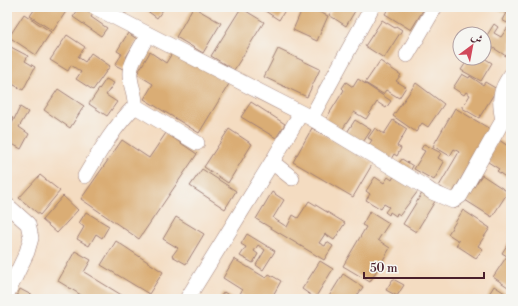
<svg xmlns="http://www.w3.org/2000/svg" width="518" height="306" font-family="'Libre Bodoni',Amiri,serif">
	<rect width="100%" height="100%" fill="#f6f6f2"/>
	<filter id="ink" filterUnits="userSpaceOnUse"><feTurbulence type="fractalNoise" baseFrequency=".025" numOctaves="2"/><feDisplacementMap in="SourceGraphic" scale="8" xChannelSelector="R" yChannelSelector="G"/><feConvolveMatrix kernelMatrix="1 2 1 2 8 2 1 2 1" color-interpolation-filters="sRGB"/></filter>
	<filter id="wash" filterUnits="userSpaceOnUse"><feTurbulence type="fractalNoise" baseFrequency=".012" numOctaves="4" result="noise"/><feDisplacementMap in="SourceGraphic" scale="16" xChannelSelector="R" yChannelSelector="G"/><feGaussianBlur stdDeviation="0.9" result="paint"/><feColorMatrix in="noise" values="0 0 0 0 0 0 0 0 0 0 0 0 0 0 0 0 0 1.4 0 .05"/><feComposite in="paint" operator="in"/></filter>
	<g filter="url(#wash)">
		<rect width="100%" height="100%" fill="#f4dcc1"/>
		<g id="blocks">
			<path fill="#daad74" d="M36 7H69L53 31 30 16Z
				M80 7H87L94 12 91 17 107 28 101 36 73 17Z
				M114 7H129L126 13Z
				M142 7H165L157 18Z
				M193 7 221 23 203 53 176 37Z
				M259 7H287L279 20Z
				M303 7H308L328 16 317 41 293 30Z
				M334 7H349L355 11 346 26 329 15Z
				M389 7H425L411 30 385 14Z
				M501 7H511V18L507 23 502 20 506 13 499 10Z
				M241 8 264 22 234 70 211 56Z
				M24 14 51 32 36 55 9 37Z
				M382 20 395 28 396 26 402 30 384 58 365 46Z
				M494 24 498 27 494 33 501 37 508 27H509L511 24V48L506 56 484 42V40Z
				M128 33 137 39 126 57 130 59 123 69 115 65 122 54 117 51Z
				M67 35 85 47 78 57 85 62 91 53 110 66 93 90 76 79 81 72 71 65 68 71 50 60Z
				M7 45 28 56 25 61 35 67 23 90 7 81Z
				M278 49 320 69 307 97 264 77Z
				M174 50 229 84 199 133 144 99 153 84 137 74 150 52 166 63Z
				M469 58H484L492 63 481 81 461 70Z
				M380 61 401 75 396 81 406 87 399 98 386 90 383 94 365 83Z
				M462 74 469 78 470 76 483 85 485 82 497 89 479 118 462 108 470 95 466 92 464 95 453 88Z
				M106 79 114 83 106 95 117 102 107 116 89 104Z
				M358 79 391 101 386 108 377 102 366 119 354 112 340 133 324 122 344 90 342 88 346 82 353 87Z
				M416 83 444 104 428 127 422 123 416 132 393 116Z
				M58 89 84 106 70 128 44 110Z
				M251 102 285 124 276 138 241 117Z
				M20 107 28 112 19 127 29 134 21 149 7 141V134Z
				M455 108 490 129 452 194 439 186 459 152 454 149 450 156 433 146Z
				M7 115 13 118 7 129Z
				M355 120 371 130 360 147 344 137Z
				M393 120 407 129 397 146 401 148 397 156 394 154 388 164 366 149 372 140 368 138 375 128 384 134Z
				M312 128 373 163 353 197 293 162Z
				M229 129 252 144 228 183 204 167Z
				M166 133 197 154 139 239 81 199 122 140 149 158Z
				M499 140 511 148V181L497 171 499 169 485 160Z
				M424 144 441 153 438 158 444 162 434 180 414 169 425 151 421 149Z
				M402 159 413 166 409 173 397 166Z
				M202 169 236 191 225 209 190 186Z
				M40 175 60 191 40 215 19 198Z
				M482 175 508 192 492 217 465 200Z
				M394 176 418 191 400 215 397 213 396 216 390 212 389 215 385 212 389 207 384 204 381 209 366 200 370 194 366 191 375 177 384 183 388 177 392 180Z
				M424 190 437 198 416 232 403 224Z
				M272 192 284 200 273 218 287 227 293 215 298 218 309 201 345 223 334 240 325 234 319 243 325 246 327 242 333 246 324 260 256 219Z
				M63 196 78 210 57 233 42 220Z
				M463 210 490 228 478 246 483 249 476 258 456 245 459 241 448 234Z
				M370 211 389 223 378 240 390 248 370 282 343 266 366 227 362 225Z
				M86 212 109 226 102 238 96 234 89 246 77 239 84 227 79 223Z
				M176 217 204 234 186 264 172 256 178 248 163 239Z
				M247 234 275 251 263 270 256 265 265 250 258 245 254 251 258 254 253 263 240 256 246 247 241 244Z
				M511 239V289L493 277 507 256 502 253Z
				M116 241 163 272 149 294 101 265Z
				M75 251 91 260 84 272 128 299H79L81 295 58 281Z
				M234 259 266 278 269 274 281 281 271 299H249L240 294 242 290 223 278Z
				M320 261 333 269 315 298 302 289Z
				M343 274 363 287 355 299H330L328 298Z
				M393 279 404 285 397 296 386 290Z
				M494 286 511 297V299H486Z
				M20 289 39 299H15Z
				M224 292 234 299H223L220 297Z"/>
		</g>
	</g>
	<g filter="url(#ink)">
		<use href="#blocks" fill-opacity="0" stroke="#9f7e76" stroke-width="1"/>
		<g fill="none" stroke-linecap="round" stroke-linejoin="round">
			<g stroke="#9f7e76" stroke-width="16">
				<path id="street" d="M95 7 311 118 425 187 432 192 453 201 460 196 503 120C499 102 499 90 511 75
					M407 55 435 7
					M135 106 197 143
					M311 118 372 7
					M272 162 292 178
					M85 176C100 151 114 127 135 106 136 93 129 84 130 72 131 61 143 44 148 35
					M7 205 28 224 31 238 27 252 7 294
					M187 299 272 162 301 113"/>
			</g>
			<use href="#street" stroke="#fff" stroke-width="15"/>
		</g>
	</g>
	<rect width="518" height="306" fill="none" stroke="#f6f6f2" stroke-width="24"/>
	<g transform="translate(472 46) rotate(32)"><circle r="19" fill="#f6f6f2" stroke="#b1a0a2"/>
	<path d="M0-3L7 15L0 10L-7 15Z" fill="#d1495b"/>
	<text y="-6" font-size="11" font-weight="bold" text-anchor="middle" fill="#4a1f2b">ش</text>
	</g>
	<path d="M364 272v6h120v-6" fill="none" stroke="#4a1f2b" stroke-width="2"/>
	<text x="370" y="272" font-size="12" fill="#4a1f2b" stroke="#f6f6f2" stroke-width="3" paint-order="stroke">50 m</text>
</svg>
